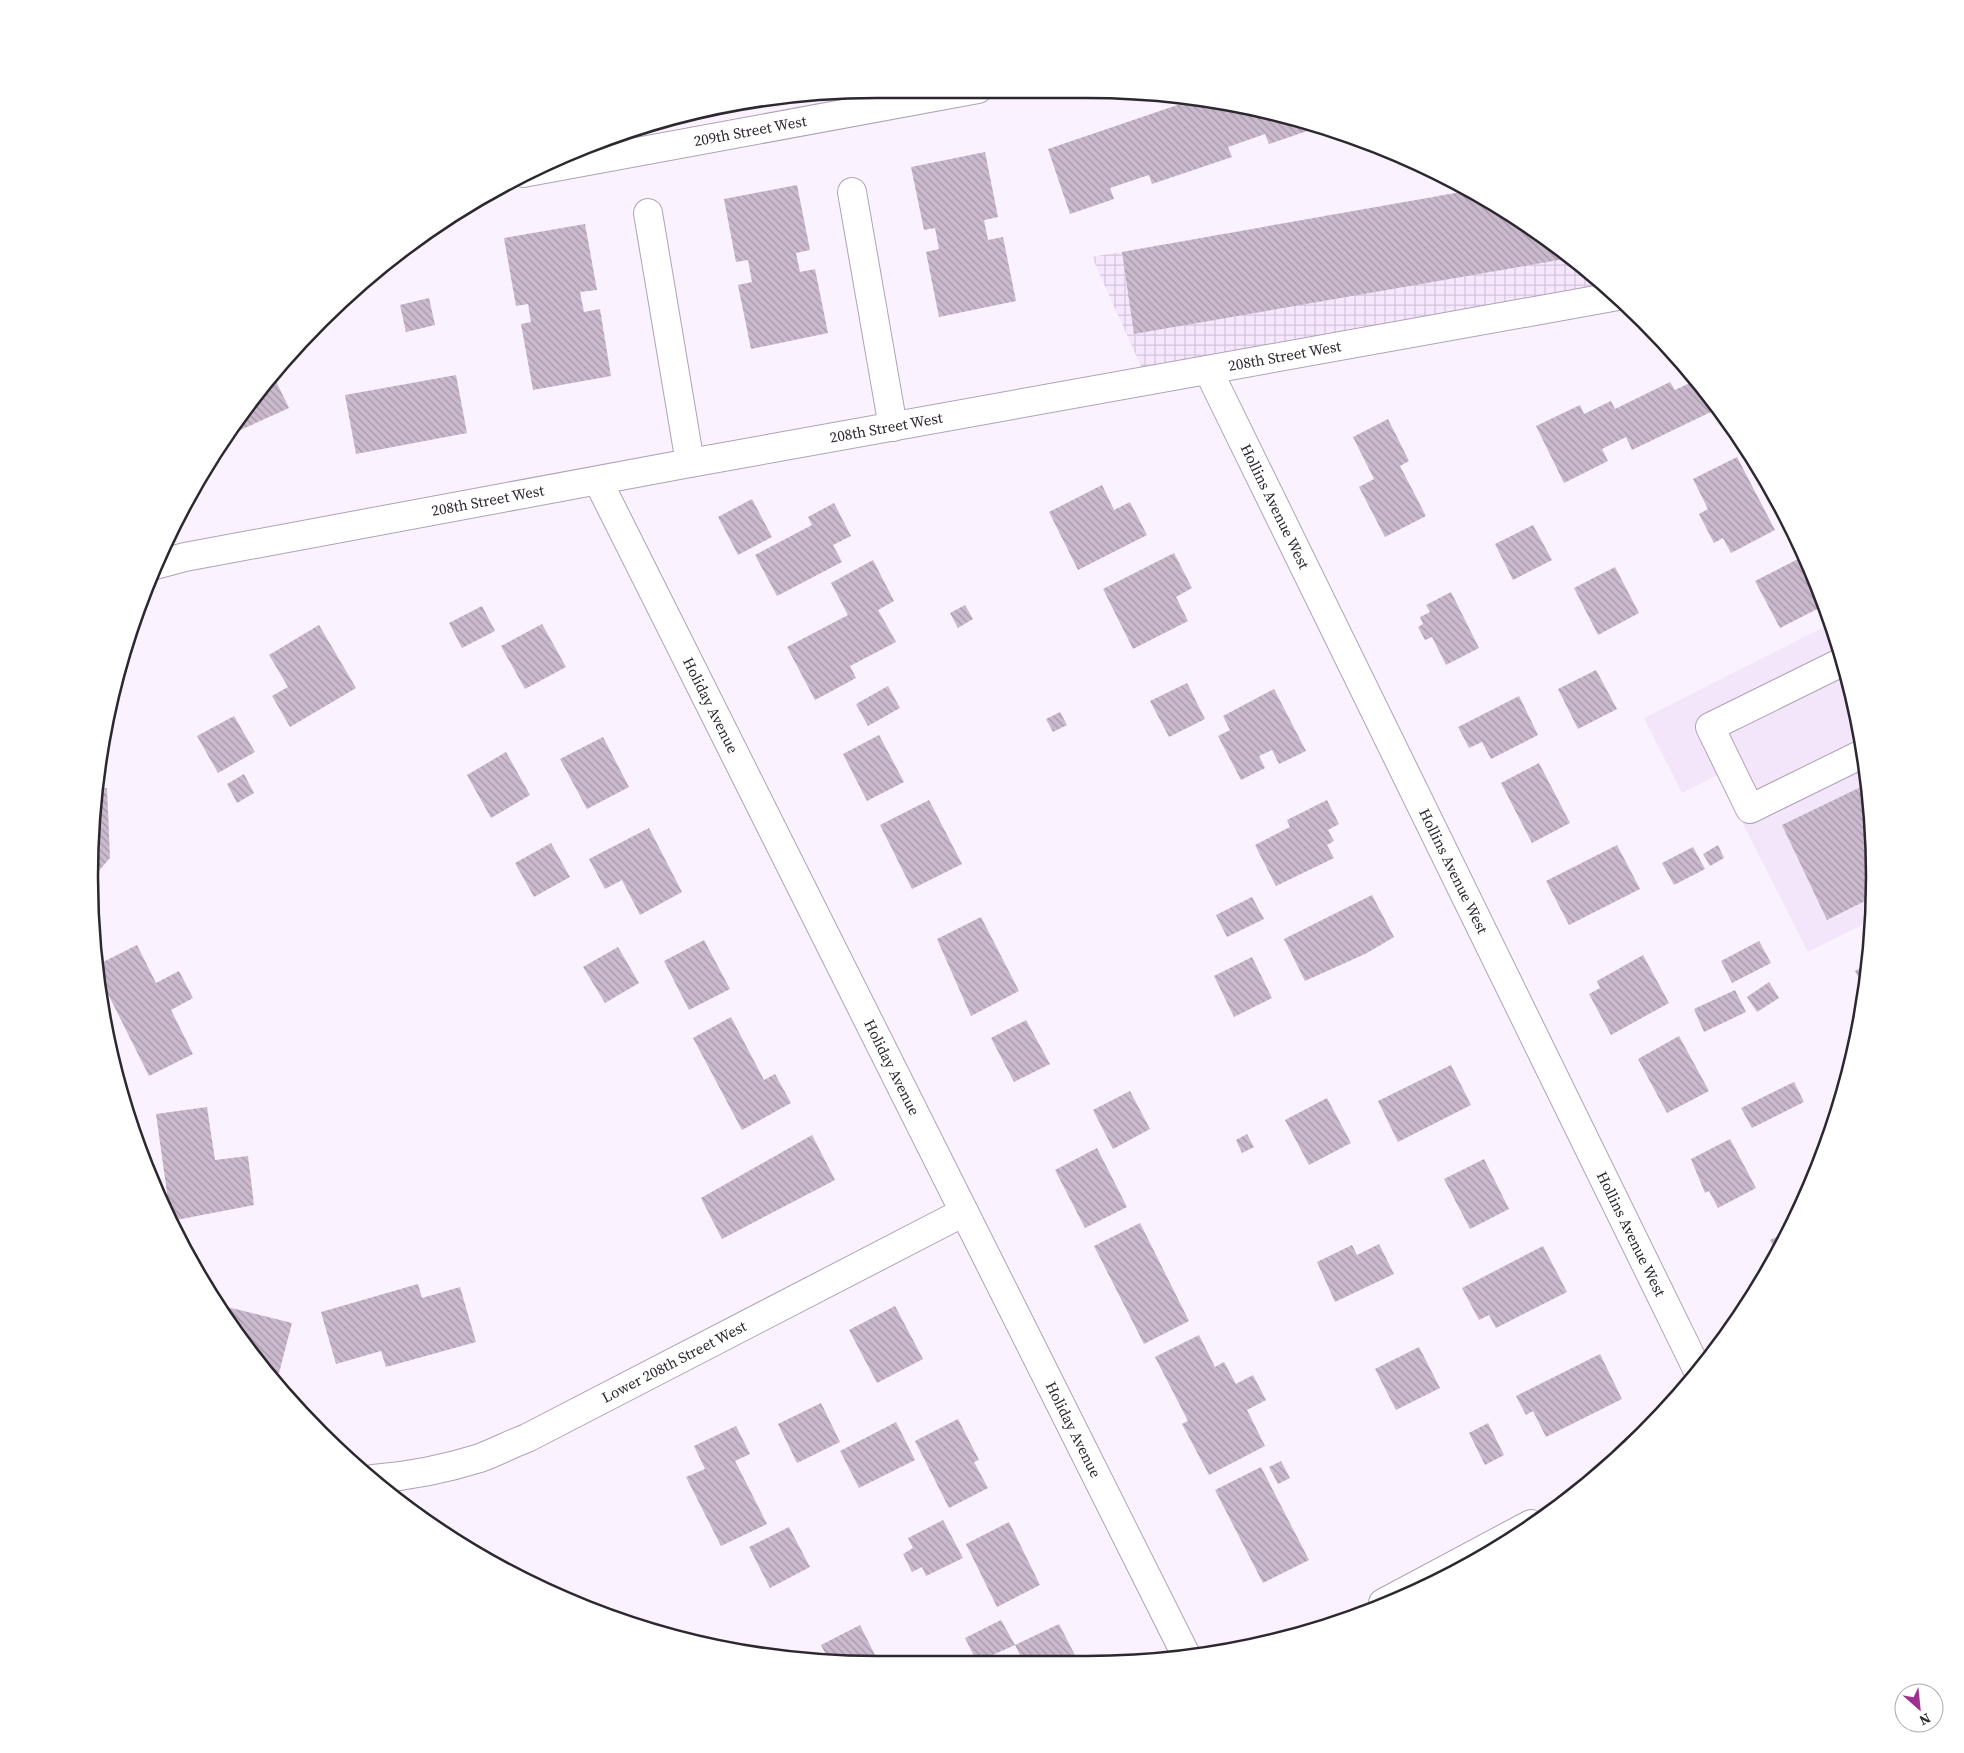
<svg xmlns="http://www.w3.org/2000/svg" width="1964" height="1753" font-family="'Source Serif 4',serif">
	<defs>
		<pattern id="industrial-grid" width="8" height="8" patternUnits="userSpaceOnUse" patternTransform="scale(1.25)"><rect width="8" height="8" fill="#f6e7fe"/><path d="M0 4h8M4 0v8" fill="none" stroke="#d3c6da"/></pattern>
		<pattern id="building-back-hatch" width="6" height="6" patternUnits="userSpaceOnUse" patternTransform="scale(1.25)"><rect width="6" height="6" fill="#cbbace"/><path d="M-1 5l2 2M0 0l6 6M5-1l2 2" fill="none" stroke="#a597a8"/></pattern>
	</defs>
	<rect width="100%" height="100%" fill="#faf2ff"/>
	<path fill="#f4e6fa" d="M1830 624 1848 673 1874 825 1870 921 1808 952 1718 775 1682 793 1644 718Z"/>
	<path fill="url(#industrial-grid)" d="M1471 190 1482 194 1607 284 1148 382 1092 257Z"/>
	<path fill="url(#building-back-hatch)" d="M1198 98 1241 104 1322 126 1269 144 1265 134 1228 147 1232 157 1152 184 1149 175 1110 188 1114 199 1070 214 1048 149Z
		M985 152 998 217 984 220 988 240 1003 237 1016 301 939 317 926 252 939 249 935 228 924 230 911 167Z
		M797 185 810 250 796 253 800 272 815 269 828 333 751 349 738 285 752 282 748 260 736 262 724 199Z
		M1473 190 1482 194 1570 258 1134 334 1122 252Z
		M585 224 597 290 580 292 584 312 600 309 611 376 533 390 521 324 531 322 528 304 516 306 504 238Z
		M429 298 435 325 406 332 400 305Z
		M272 373 289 408 227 436 252 397Z
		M456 375 467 433 356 454 345 395Z
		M1696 380 1713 397 1719 408 1632 450 1626 437 1602 449 1608 461 1564 483 1536 426 1580 405 1584 414 1611 401 1615 409 1670 382 1675 390Z
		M1388 419 1409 461 1400 466 1426 516 1385 537 1359 487 1374 479 1353 437Z
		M1737 457 1775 530 1731 553 1723 538 1714 543 1699 514 1708 509 1693 479Z
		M1102 485 1114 510 1130 502 1147 535 1078 570 1049 512Z
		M752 499 772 537 738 555 718 517Z
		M834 503 851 536 833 545 842 562 777 596 755 555 812 525 808 517Z
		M1533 525 1552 560 1513 580 1495 544Z
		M1174 553 1192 588 1176 597 1188 621 1133 649 1103 589Z
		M1802 557 1813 579 1823 606 1780 628 1755 581Z
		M873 560 894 601 878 610 896 642 850 666 856 678 815 700 787 647 848 615 831 583Z
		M1615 567 1639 613 1598 635 1574 588Z
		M1451 592 1479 648 1446 665 1432 637 1425 640 1418 627 1423 624 1420 617 1430 612 1426 605Z
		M965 605 973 619 958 628 950 613Z
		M482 606 495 631 462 648 449 623Z
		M542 624 566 667 525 689 501 646Z
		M319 625 356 688 290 727 272 696 288 687 269 655Z
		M1596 670 1617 709 1578 729 1558 689Z
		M1187 683 1205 719 1169 737 1150 701Z
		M888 686 900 708 868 726 856 704Z
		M1274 689 1306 751 1279 764 1272 750 1259 756 1265 768 1241 780 1218 736 1230 730 1223 716Z
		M1519 696 1538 735 1491 759 1482 742 1469 748 1458 727Z
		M1060 712 1067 725 1053 732 1046 719Z
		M234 716 255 752 218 773 197 736Z
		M879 735 904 782 867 801 843 754Z
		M603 737 629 787 587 809 560 759Z
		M506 752 530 795 491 818 467 775Z
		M1539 763 1570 823 1532 843 1501 783Z
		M244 774 254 793 237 803 227 784Z
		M1867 784 1874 825 1871 898 1827 920 1782 825Z
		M107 788 110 858 89 882 97 789Z
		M929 800 962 864 912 889 880 825Z
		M1327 800 1339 824 1328 830 1334 841 1327 845 1334 858 1276 886 1255 845 1290 827 1287 820Z
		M649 828 682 892 640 915 622 880 605 889 589 859Z
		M551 843 570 877 534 897 515 863Z
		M1617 845 1640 889 1569 925 1546 881Z
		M1718 845 1724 858 1710 866 1703 854Z
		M1693 847 1705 869 1674 885 1662 863Z
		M1372 895 1394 937 1367 953 1305 981 1284 939Z
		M1252 897 1264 919 1227 937 1216 915Z
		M981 917 1019 991 971 1016 937 939Z
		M704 940 730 989 689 1010 664 961Z
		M1759 941 1771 963 1732 983 1721 961Z
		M137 945 156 983 179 971 193 998 171 1010 193 1054 149 1076 95 968V966Z
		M618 947 639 983 605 1003 583 967Z
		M1870 948 1869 962 1863 951Z
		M1643 955 1669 1003 1611 1035 1589 994 1600 988 1597 981Z
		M1252 957 1272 998 1234 1017 1214 976Z
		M1869 963 1868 980 1866 991 1855 971Z
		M1769 982 1779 998 1757 1012 1747 997Z
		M1735 990 1746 1012 1704 1032 1694 1009Z
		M731 1017 764 1080 775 1074 791 1103 742 1130 693 1038Z
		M1026 1020 1050 1064 1014 1082 991 1038Z
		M1679 1036 1709 1091 1667 1113 1638 1059Z
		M1451 1065 1471 1105 1398 1142 1378 1101Z
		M1794 1082 1804 1102 1752 1128 1741 1108Z
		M1130 1091 1150 1129 1113 1149 1093 1110Z
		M1327 1098 1351 1143 1309 1165 1285 1120Z
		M207 1107 215 1160 248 1156 254 1205 171 1221 156 1114Z
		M1247 1134 1254 1147 1242 1153 1236 1140Z
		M812 1135 835 1180 722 1239 701 1198Z
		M1730 1139 1756 1188 1718 1208 1709 1191 1705 1193 1691 1159Z
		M1097 1148 1127 1207 1085 1228 1055 1170Z
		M1484 1159 1509 1209 1470 1229 1444 1179Z
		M1140 1223 1189 1321 1144 1344 1094 1246Z
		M1787 1232 1777 1254 1770 1240Z
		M1379 1244 1394 1274 1335 1302 1317 1262 1352 1245 1357 1255Z
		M1543 1246 1567 1292 1496 1328 1489 1315 1479 1320 1462 1288Z
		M201 1279 214 1282 210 1295 207 1289Z
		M418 1284 422 1298 460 1287 476 1342 386 1367 381 1351 336 1364 321 1312Z
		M215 1304 292 1323 279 1373 264 1370Z
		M895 1306 923 1359 877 1383 849 1330Z
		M1199 1335 1215 1367 1224 1362 1236 1384 1253 1375 1266 1400 1247 1410 1265 1446 1209 1475 1182 1424 1188 1421 1155 1357Z
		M1419 1347 1440 1388 1396 1410 1375 1369Z
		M1600 1354 1622 1399 1546 1437 1533 1411 1526 1415 1516 1396Z
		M821 1403 840 1442 797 1463 778 1424Z
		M958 1419 979 1460 974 1462 988 1488 949 1508 915 1441Z
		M896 1422 915 1460 859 1488 840 1451Z
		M1488 1423 1504 1455 1485 1465 1469 1433Z
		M736 1426 750 1454 735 1461 767 1524 721 1546 686 1477 705 1469 694 1446Z
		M1281 1461 1290 1478 1278 1484 1269 1467Z
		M1261 1467 1309 1560 1263 1583 1215 1490Z
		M943 1520 963 1558 926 1576 922 1567 912 1572 903 1554 913 1548 908 1538Z
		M1009 1522 1040 1585 997 1607 966 1544Z
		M789 1527 810 1567 770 1588 749 1547Z
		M1001 1620 1015 1645 977 1662 965 1638Z
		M1059 1624 1079 1663H1024L1015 1645Z
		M860 1625 879 1663H830L821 1645Z"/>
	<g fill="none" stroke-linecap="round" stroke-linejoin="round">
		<g stroke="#afa2b6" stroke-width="30">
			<g id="minor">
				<path id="s1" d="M523 173 978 89"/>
				<path d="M852 192 893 427"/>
				<path d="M648 213 690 463"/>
				<path id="s2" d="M1208 370 1698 1371"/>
				<path id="s3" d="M598 481 1186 1655"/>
				<path id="s4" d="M155 565 185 557 690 463 1618 296"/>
				<path d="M1844 661 1710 727 1750 809 1862 754"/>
				<path id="s5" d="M373 1479C410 1476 445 1469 480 1458 496 1452 511 1444 527 1438L964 1212"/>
				<path d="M1383 1603 1531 1524"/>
			</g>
		</g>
		<use href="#minor" stroke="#fff" stroke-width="28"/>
	</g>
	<g text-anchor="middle" stroke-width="4.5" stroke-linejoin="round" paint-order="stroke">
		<g font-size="15" fill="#2d272f" stroke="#fff">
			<text dy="5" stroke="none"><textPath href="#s1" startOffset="231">209th Street West</textPath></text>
			<text dy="5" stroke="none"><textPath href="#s4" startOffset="1149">208th Street West</textPath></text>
			<text dy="5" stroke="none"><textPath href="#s4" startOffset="744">208th Street West</textPath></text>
			<text dy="5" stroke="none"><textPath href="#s4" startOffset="339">208th Street West</textPath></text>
			<text dy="5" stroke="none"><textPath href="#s2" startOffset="152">Hollins Avenue West</textPath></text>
			<text dy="5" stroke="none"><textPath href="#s3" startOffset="251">Holiday Avenue</textPath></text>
			<text dy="5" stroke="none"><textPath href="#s2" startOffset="558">Hollins Avenue West</textPath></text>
			<text dy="5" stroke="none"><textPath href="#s3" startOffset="656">Holiday Avenue</textPath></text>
			<text dy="5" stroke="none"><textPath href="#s2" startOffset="962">Hollins Avenue West</textPath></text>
			<text dy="5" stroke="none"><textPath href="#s5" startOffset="326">Lower 208th Street West</textPath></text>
			<text dy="5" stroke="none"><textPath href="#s3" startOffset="1061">Holiday Avenue</textPath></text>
		</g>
	</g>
	<path d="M0 0H1964V1753H0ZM877 98H1087A779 779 0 0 1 1866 877V877A779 779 0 0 1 1087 1656H877A779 779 0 0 1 98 877V877A779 779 0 0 1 877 98Z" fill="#fff" fill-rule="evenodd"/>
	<path fill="none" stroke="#2d272f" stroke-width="2.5" d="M877 98H1087A779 779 0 0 1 1866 877V877A779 779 0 0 1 1087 1656H877A779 779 0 0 1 98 877V877A779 779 0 0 1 877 98Z"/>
	<g transform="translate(1919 1708) rotate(153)"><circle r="24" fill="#ffffff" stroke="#aba9ac"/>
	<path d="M0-4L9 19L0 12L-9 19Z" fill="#9f3190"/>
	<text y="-8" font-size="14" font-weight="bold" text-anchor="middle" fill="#2d272f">N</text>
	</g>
</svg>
